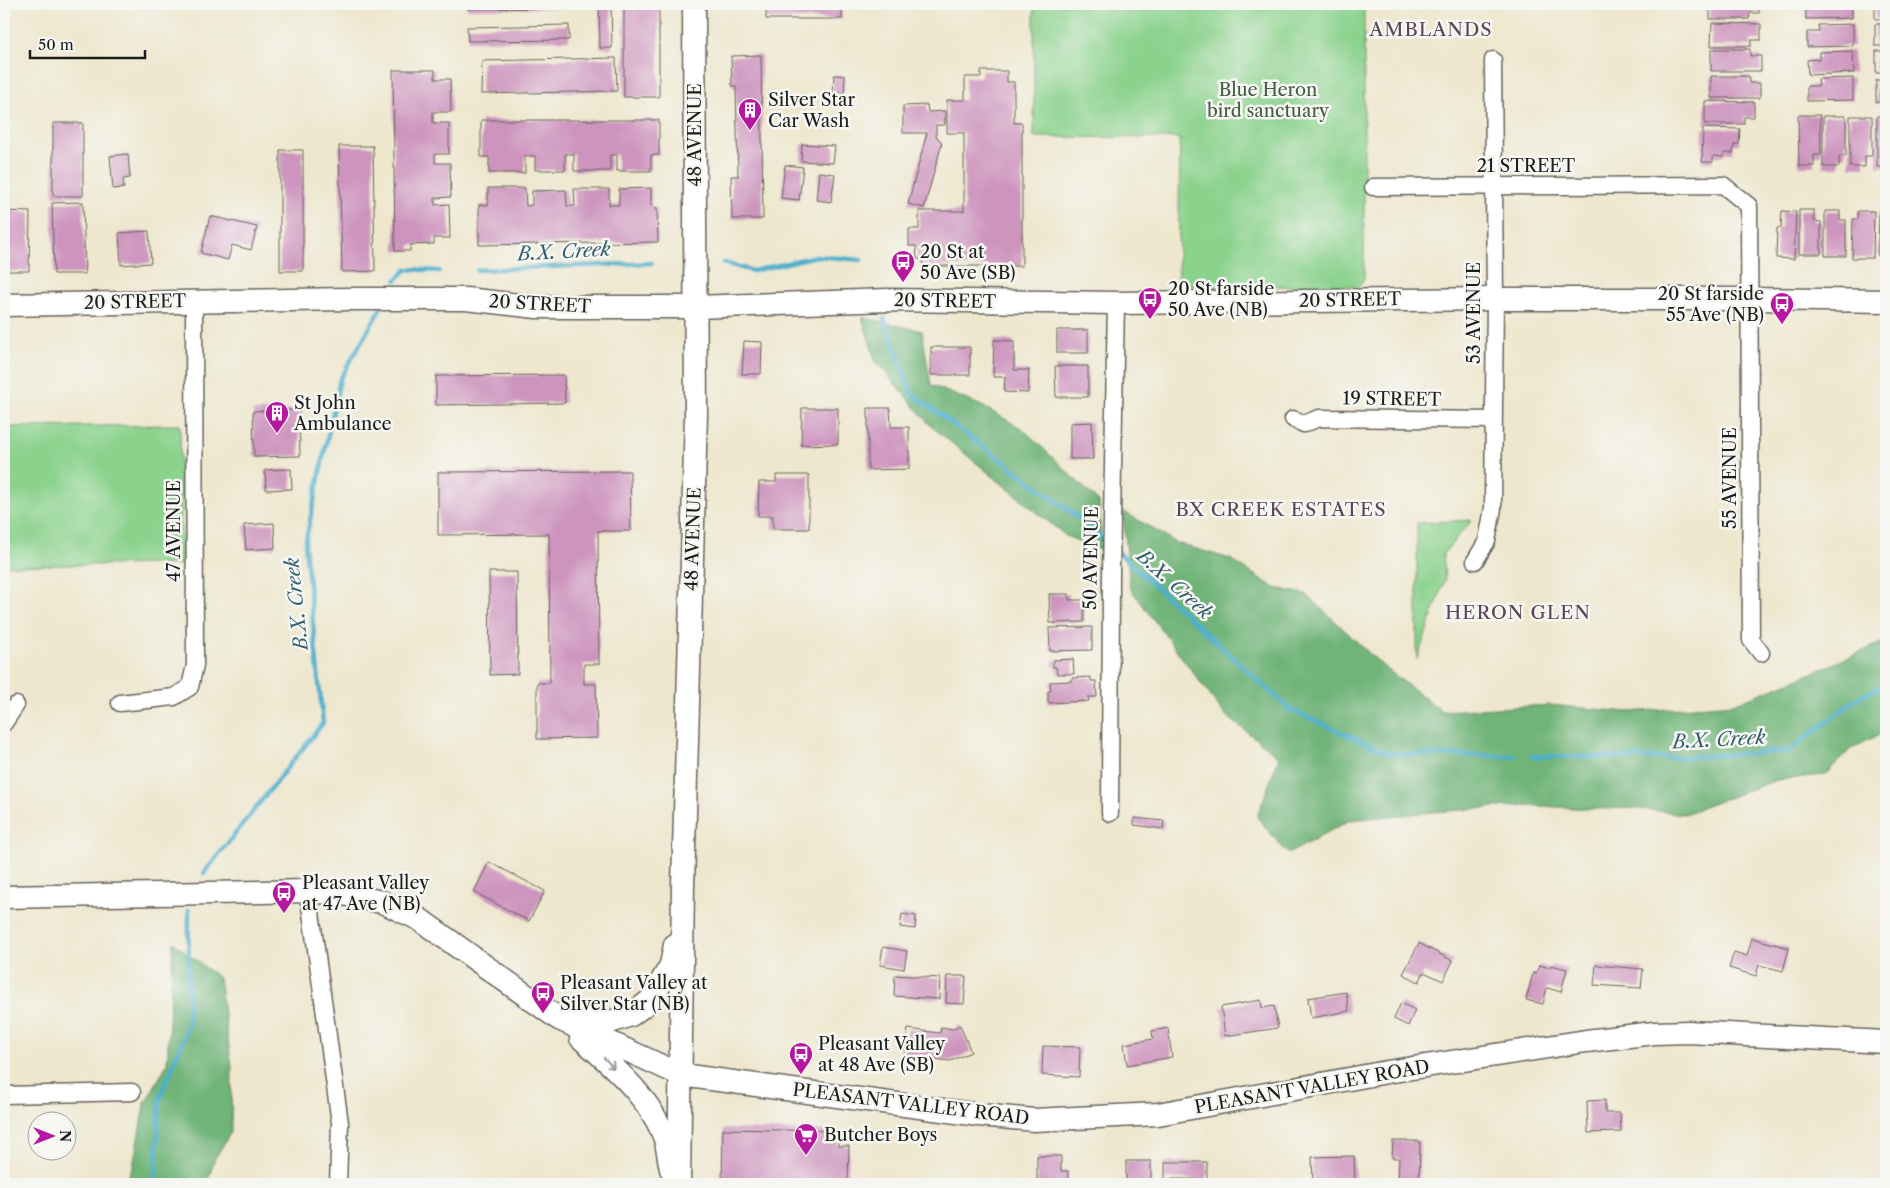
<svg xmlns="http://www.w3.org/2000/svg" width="1890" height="1188" font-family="'Libre Caslon Text',serif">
	<rect width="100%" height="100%" fill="#f6f6f2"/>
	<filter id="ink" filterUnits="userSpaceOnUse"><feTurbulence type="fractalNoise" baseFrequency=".02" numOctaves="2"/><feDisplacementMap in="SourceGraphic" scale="10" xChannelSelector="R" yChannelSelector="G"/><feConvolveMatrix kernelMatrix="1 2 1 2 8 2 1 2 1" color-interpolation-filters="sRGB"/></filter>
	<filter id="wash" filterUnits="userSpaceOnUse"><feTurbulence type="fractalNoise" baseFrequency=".0096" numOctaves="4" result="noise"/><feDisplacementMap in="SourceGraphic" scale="20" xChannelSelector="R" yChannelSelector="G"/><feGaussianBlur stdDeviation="1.12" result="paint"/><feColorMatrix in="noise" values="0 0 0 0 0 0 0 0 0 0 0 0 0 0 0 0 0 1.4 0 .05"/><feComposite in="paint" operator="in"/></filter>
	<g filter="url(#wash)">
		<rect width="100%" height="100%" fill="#eee7ce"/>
		<path fill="#8bd28d" stroke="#547754" d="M1034 4H1364V278L1359 287 1178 285 1180 138 1034 137Z
			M180 425 182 564 4 566V427Z
			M1472 520 1443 554 1445 579 1417 659V523Z"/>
		<path fill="#70b478" stroke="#46684a" d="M862 317 922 331 931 385 982 406 1023 429 1099 502 1102 551 1066 536 931 426 875 360Z
			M1123 511 1177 543 1230 559 1275 588 1306 594 1384 667 1442 711 1550 705 1629 712 1733 704 1810 674 1886 641V731L1851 749 1825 775 1776 780 1685 814 1630 808 1589 809 1524 805 1423 813 1350 820 1288 854 1257 817 1279 757 1224 714 1130 588Z
			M173 942 219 978 232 1067 231 1132 215 1158 207 1184H125L133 1166 144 1105 167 1064Z"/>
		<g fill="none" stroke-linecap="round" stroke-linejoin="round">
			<path stroke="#4eafcd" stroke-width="4.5" d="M724 263 753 271 816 256 861 260
				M477 270 652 263
				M396 280 407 269 439 271
				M884 318 911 393 1090 526 1107 543
				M1117 551 1289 709 1390 754 1515 756
				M1532 756 1673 758 1789 751 1862 695 1886 685
				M204 873 323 723 305 544 340 379 382 306
				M155 1184 160 1098 188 1027 189 910"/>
		</g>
		<g id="blocks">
			<path fill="#cd94be" d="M467 4H569V8L467 9Z
				M599 4H611L612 48H600Z
				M624 4H659V97H624Z
				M766 4H842V19H766Z
				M1710 4H1759V13H1750L1749 19H1710Z
				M1852 4V18L1806 19V5Z
				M1875 4H1886V19H1875Z
				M1712 23 1761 24V40H1751V46H1711Z
				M1853 24V46L1807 47V32H1819L1818 25Z
				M1875 24H1886V46H1875Z
				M569 25V40L468 41 467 27Z
				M1711 49H1750V56H1761V71H1711Z
				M1853 51 1854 73 1808 75 1807 60 1819 59V52Z
				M1876 51H1886V73H1876Z
				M761 55 763 219H732L731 176H738L736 86H732L731 56Z
				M616 58 617 91 481 94 482 61Z
				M393 70H435V79H450L451 112H433V123H449V154H435V163H450L451 197 435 198V205L449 204 450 238H434V244L410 245V251H395Z
				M981 71H1007V82H1014V123H1022V266H923V259H917L916 246H909V229H919V211H964V133H947V100H965V77H981Z
				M834 75 845 76 844 93H833Z
				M1711 76H1749V83H1760V98H1711Z
				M1853 78V100L1807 101V86H1819L1818 79Z
				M1876 80H1886V102H1876Z
				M1705 101 1754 102V117H1744V124H1705Z
				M927 105 928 112 945 111V125H936V136L942 143 924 208 908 204 927 133H903V106Z
				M1798 115H1820L1821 155H1814V166H1799Z
				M1823 116H1846V156H1839V167H1823Z
				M1850 116H1872V156H1865V167H1850Z
				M1877 116H1886V167H1877Z
				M481 120H659V155H651V171H617V155H610V171H574V154H565V170H535V156H525V173H489V157H481Z
				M53 123H83V196H53Z
				M1703 128 1740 129 1739 144H1734L1733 153H1724V157L1713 156V162H1702Z
				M802 144 835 146 833 163 801 161Z
				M339 146H373L375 271 342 272Z
				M280 150H303V271H280Z
				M128 154 130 178 123 179 124 188 113 189 110 156Z
				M785 165 803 167 799 200 781 198Z
				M819 172 835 174 831 202 816 200Z
				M488 188H525L526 206 532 205V191L566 190 567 206H575L574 189H609V205H619V189L651 188V206L657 208 658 242 479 245V205H488Z
				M83 202 85 274H54L52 203Z
				M1799 210H1814V221L1821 222V254H1799Z
				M7 211 30 212 29 271H6Z
				M1782 211 1796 212 1794 259 1776 258 1777 228H1781Z
				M1825 211H1840V220H1846V256H1825Z
				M1858 211H1874L1873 258H1852L1853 219H1858Z
				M1879 211 1886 212V256H1878Z
				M210 216 257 227 251 250 232 245 228 260 201 253Z
				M149 231 151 263 121 265 119 233Z
				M1057 330H1088V353H1057Z
				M994 340 1014 341V370H1029L1028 393 1004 392 1005 377H993Z
				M744 341 762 342 761 374H742Z
				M931 347H970V375H931Z
				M1055 366H1088V397H1056Z
				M564 375 565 403 436 405V376Z
				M802 408H838V444L801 445Z
				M868 408H890L891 427H909V469L868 470Z
				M299 410 300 456 254 457 253 411Z
				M1092 422 1093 459H1070V423Z
				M291 469 292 489 266 490 265 470Z
				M630 471 631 531H598L599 664H584V684H596L597 738 537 739V683H550L549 534 438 535V472Z
				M776 475H809V529H773V516H758L759 482H776Z
				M274 523 275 548 246 550 244 525Z
				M489 572H517L518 674 490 675Z
				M1049 594H1069V600H1084V622L1050 623Z
				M1092 627V650L1050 651 1049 628Z
				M1073 659 1074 674H1057L1056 667H1053V660Z
				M1091 677V681H1096L1097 697H1088L1089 701 1048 703V691H1051L1050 682 1072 681V678Z
				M1134 818 1164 821 1163 829 1134 825Z
				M489 862 545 891 529 921 474 892Z
				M902 914 916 916 915 929 900 927Z
				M1752 938 1789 948 1783 971 1759 965 1756 976 1729 968 1734 952 1747 956Z
				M1419 943 1453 961 1443 981 1424 972 1419 982 1403 974Z
				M883 947 907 951 904 969 880 965Z
				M1539 965 1550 968 1551 965 1567 969 1561 992 1547 988 1543 1004 1526 1000 1533 973 1536 974Z
				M1596 965 1643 969 1641 988 1594 985Z
				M895 975 940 978 939 999 894 996Z
				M947 976H966L964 1004 946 1003Z
				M1346 992 1349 1011 1311 1018 1308 998Z
				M1261 1000 1262 1008 1274 1006 1278 1028 1225 1036 1221 1007Z
				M1401 1003 1415 1010 1408 1026 1394 1019Z
				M960 1025 971 1052 950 1061 904 1055 908 1029 940 1033 941 1027 953 1029Z
				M1168 1028 1172 1057 1127 1065 1124 1044 1153 1039 1152 1031Z
				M1043 1046 1080 1047 1079 1077 1042 1075Z
				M1605 1100V1113H1620L1621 1132 1588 1133 1587 1101Z
				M723 1129 839 1131 838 1146H849L848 1184H722Z
				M1393 1141H1420L1419 1184H1398L1399 1158H1392Z
				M1037 1156H1061V1171H1068V1184H1037Z
				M1354 1156 1355 1184H1313L1312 1157Z
				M1126 1161H1151V1184H1126Z
				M1165 1162H1207V1184H1196V1179H1165Z"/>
		</g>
	</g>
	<g filter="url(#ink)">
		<use href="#blocks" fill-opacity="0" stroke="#66635a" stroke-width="1"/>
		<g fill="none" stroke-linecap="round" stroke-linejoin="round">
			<g stroke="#66635a" stroke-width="19">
				<path id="street" d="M1373 187 1723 185 1749 206 1751 640 1761 653
					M1293 419 1304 424 1319 418 1494 420
					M1475 561 1487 541 1493 508 1495 299 1493 60
					M120 703 174 697 190 687 195 665 194 301
					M4 723 16 705
					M1110 813 1111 575 1116 303
					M308 891 340 1123 338 1184
					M4 1095 132 1092"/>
			</g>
			<g stroke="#66635a" stroke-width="25">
				<path id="secondary" d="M4 305 347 299H466L537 307H696L887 300 1116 303 1495 299H1749L1886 301
					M4 897 308 891 343 894 382 902 419 919 559 1019 681 1075 979 1115 1034 1120 1158 1114 1387 1072 1586 1041 1654 1033 1688 1032 1886 1042
					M573 1020 607 1023 631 1015 651 1000 671 965 675 945
					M581 1038C613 1066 653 1100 666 1142 668 1151 669 1160 671 1169
					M679 1184 683 886 696 414 694 4"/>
			</g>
			<use href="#street" stroke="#fff" stroke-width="16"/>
			<use href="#secondary" stroke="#fff" stroke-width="22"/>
		</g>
		<defs><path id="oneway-shaft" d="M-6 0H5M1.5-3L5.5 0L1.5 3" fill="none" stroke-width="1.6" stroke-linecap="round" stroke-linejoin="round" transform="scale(1.25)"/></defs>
		<use stroke="#999" href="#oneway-shaft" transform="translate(609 1063) rotate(46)"/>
	</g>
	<defs>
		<g id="building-pin" transform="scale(1.25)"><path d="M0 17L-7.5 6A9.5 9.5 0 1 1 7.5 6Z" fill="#b5179e" stroke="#f6f6f2"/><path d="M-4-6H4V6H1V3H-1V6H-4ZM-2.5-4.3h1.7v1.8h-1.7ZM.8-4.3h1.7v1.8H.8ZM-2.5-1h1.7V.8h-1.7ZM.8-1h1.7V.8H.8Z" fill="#fff"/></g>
		<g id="bus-pin" transform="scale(1.25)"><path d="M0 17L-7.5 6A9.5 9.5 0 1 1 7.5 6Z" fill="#b5179e" stroke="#f6f6f2"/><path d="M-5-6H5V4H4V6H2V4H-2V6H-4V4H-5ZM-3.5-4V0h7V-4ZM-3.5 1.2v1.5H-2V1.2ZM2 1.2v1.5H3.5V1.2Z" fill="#fff"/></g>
		<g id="supermarket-pin" transform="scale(1.25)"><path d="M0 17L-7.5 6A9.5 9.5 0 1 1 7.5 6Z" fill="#b5179e" stroke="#f6f6f2"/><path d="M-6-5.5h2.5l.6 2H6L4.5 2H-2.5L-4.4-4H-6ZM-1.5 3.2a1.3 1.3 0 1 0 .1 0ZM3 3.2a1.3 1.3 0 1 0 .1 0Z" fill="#fff"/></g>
	</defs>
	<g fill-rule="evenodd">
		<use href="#building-pin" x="750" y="110"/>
		<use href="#bus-pin" x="903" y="262"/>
		<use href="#bus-pin" x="1150" y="299"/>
		<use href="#bus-pin" x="1782" y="304"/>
		<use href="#building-pin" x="277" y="413"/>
		<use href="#bus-pin" x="284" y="893"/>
		<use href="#bus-pin" x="543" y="993"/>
		<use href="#bus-pin" x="801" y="1054"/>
		<use href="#supermarket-pin" x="806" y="1135"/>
	</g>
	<g text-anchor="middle" stroke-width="5" stroke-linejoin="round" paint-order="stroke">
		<g font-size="18" fill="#435c44" stroke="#f6f6f2">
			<text x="1268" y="96">Blue Heron<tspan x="1268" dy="21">bird sanctuary</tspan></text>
		</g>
		<g font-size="18" fill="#1c1c1c" stroke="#f6f6f2" text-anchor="start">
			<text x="768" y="106">Silver Star<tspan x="768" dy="21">Car Wash</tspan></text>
			<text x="920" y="258">20 St at<tspan x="920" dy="21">50 Ave (SB)</tspan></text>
			<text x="1168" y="295">20 St farside<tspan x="1168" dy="21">50 Ave (NB)</tspan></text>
			<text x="1764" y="300" text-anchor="end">20 St farside<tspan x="1764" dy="21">55 Ave (NB)</tspan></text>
			<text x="294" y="409">St John<tspan x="294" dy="21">Ambulance</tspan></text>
			<text x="302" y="889">Pleasant Valley<tspan x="302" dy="21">at 47 Ave (NB)</tspan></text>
			<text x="560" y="989">Pleasant Valley at<tspan x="560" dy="21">Silver Star (NB)</tspan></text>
			<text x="818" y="1050">Pleasant Valley<tspan x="818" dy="21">at 48 Ave (SB)</tspan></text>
			<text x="824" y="1141">Butcher Boys</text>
		</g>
		<g font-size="18" fill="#1c1c1c" stroke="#f6f6f2">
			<text transform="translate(695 135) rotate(-90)" y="6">48 AVENUE</text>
			<text x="1526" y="172">21 STREET</text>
			<text transform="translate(1350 300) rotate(-1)" y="6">20 STREET</text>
			<text transform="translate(945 301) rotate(1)" y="6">20 STREET</text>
			<text transform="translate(135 302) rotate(-1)" y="6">20 STREET</text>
			<text transform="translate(540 304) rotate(3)" y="6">20 STREET</text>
			<text transform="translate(1474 313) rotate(-90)" y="6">53 AVENUE</text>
			<text transform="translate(1392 399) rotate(1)" y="6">19 STREET</text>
			<text transform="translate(1730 478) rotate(-90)" y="6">55 AVENUE</text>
			<text transform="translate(174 531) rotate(-90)" y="6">47 AVENUE</text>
			<text transform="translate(693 539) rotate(-88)" y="6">48 AVENUE</text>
			<text transform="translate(1091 558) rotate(-89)" y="6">50 AVENUE</text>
			<text transform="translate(1312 1087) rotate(-10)" y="6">PLEASANT VALLEY ROAD</text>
			<text transform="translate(911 1104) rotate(7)" y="6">PLEASANT VALLEY ROAD</text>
		</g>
		<g font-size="19" letter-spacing="1" fill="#5a4655" stroke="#f6f6f2">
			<text x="1431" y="36">AMBLANDS</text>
			<text x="1281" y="516">BX CREEK ESTATES</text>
			<text x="1518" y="619">HERON GLEN</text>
		</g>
		<g font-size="19" font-style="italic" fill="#325e6c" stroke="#f6f6f2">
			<text transform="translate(564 251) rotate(-3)" y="7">B.X. Creek</text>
			<text transform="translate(1175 584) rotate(42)" y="7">B.X. Creek</text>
			<text transform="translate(296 604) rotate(-96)" y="7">B.X. Creek</text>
			<text transform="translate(1719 739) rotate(-3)" y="7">B.X. Creek</text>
		</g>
	</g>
	<rect width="1890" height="1188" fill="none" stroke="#f6f6f2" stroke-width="20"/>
	<g transform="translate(52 1136) rotate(90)"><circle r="24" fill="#f6f6f2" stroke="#9f9f9c"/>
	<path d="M0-4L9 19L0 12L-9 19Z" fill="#b5179e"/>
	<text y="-8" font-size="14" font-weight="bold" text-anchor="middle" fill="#1c1c1c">N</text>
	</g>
	<path d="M30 50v8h115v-8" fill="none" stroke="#1c1c1c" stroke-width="2.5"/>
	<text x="38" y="50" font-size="15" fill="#1c1c1c" stroke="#f6f6f2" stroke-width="4" paint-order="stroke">50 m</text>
</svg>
